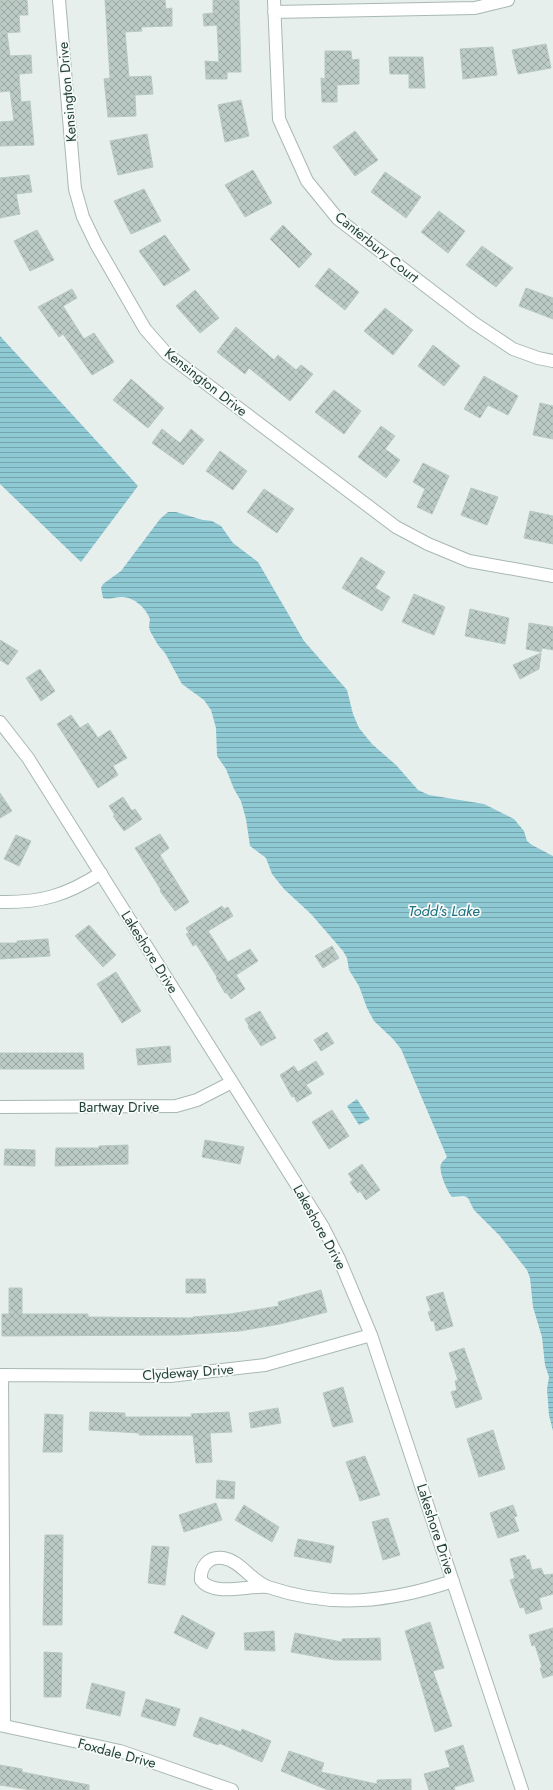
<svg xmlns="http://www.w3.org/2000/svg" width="553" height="1790" font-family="Jost,sans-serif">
	<defs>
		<pattern id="water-rules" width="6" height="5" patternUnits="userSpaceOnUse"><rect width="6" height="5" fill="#8ec9d4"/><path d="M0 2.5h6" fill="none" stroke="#74a5ad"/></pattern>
		<pattern id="building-cross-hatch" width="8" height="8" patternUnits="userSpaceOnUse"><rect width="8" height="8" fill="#bbcac4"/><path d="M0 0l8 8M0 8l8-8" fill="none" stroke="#98a6a0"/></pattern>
	</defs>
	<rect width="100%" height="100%" fill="#e6efeb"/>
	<path fill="url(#water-rules)" d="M0 336 138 486 81 562 0 484Z
		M168 512H176L203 520 212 521 221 526 233 543 258 562 304 641 347 690 353 714 359 728 372 744 396 765 418 790 429 795 484 804 514 819 524 831 527 841 532 845 553 856V1431L549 1415 547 1389 549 1377 545 1365 542 1337 533 1307 530 1278 527 1270 499 1235 474 1210 468 1198 464 1196 452 1197C448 1193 438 1171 441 1164 442 1162 445 1159 447 1157L401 1049 393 1039 374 1021 367 1008 359 986 349 970 347 958 343 951 311 914 284 889 272 874 266 858 250 846 246 819 241 801 234 789 226 769 217 756 216 728 211 710 204 700 182 684 165 653 158 645 150 631 149 627 150 619C146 608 134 597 122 597 114 597 110 600 103 598L101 588 103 584 121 571 160 519Z
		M357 1099 370 1119 359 1125 347 1106Z"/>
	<path fill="url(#building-cross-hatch)" stroke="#b8c9c2" d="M0 0H27L28 15H19L20 32 0 33Z
		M105 0H165L166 9 172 8V26L141 27 142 31 125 32 129 77 151 76 153 94 135 95 136 116 108 117 104 79 110 78Z
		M213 0H239L241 72H227V79H206L205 61 219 62 217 25 204 26 203 14 213 13Z
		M7 33 10 56 31 55 32 73 19 74 21 102 30 101 34 145 0 146V122L14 121 10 91 0 92V34Z
		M546 44 551 68 518 74 512 50Z
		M493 47 497 75 463 79 460 49Z
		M325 51H351L352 60 359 59V84L337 85V102H322L321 78 325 79Z
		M389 57H423L425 88H409V74H390Z
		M241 100 249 136 225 142 218 105Z
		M355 131 378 160 355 176 333 147Z
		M147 134 153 167 118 175 110 141Z
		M253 170 272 203 245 217 225 185Z
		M385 172 421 197 406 218 371 192Z
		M29 175 32 192 16 194 20 214 0 218V178Z
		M144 189 161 221 131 234 114 201Z
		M439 211 465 231 448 253 421 232Z
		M283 225 312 254 299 268 270 239Z
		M37 230 54 260 30 271 14 241Z
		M165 235 190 270 164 286 139 251Z
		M482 246 513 268 496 287 466 265Z
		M329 268 359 292 345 310 315 286Z
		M526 288 553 298V319L519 306Z
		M72 289 77 298 63 306 84 339 94 333 114 362 92 375 63 334 59 337 38 307Z
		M195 290 219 318 200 333 176 306Z
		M385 308 413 330 393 355 364 331Z
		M236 327 274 360 278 355 296 370 301 365 313 374 290 401 249 368 245 374 217 352Z
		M433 345 460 366 444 386 418 366Z
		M484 376 518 396 508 415 488 405 480 418 464 409Z
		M131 379 164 408 148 428 113 400Z
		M334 390 361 411 344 434 315 412Z
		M540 403 553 406V439L533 435Z
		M381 426 395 436 385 449 400 460 386 478 358 457Z
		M162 429 180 443 191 429 204 440 183 465 152 443Z
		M220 451 247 471 233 490 206 471Z
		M423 463 449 476 432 514 417 507 425 489 413 482Z
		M471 488 498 497 487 525 461 515Z
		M264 489 294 509 277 533 247 512Z
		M530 511 553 516V544L524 538Z
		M361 557 385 572 375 588 390 597 382 611 342 588Z
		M414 594 445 607 434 635 402 622Z
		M470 609 509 618 505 644 465 636Z
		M529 623 553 627V650L542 648 541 652 526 649Z
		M0 640 18 651 8 665 0 660Z
		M541 653 539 669 520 679 513 665Z
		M40 669 55 691 41 701 26 678Z
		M71 715 80 728 88 723 98 738 110 730 127 758 113 766 118 775 98 788 57 724Z
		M0 793 12 811 0 818Z
		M123 797 132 811 135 809 142 819 124 831 113 816 115 815 109 806Z
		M160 834 169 848 160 855 189 902 175 911 160 891 161 890 135 848Z
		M16 835 31 841 19 866 4 859Z
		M222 906 224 909 228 907 233 916 208 931 228 962 250 949 258 961 236 975 245 989 231 999 227 993H225L216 978 217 977 196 944 193 946 186 934 189 933 186 928Z
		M89 925 116 955 103 967 75 936Z
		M48 939 50 956 0 959V943H17V941Z
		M332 946 339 958 323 968 315 956Z
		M116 972 141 1011 122 1023 97 984Z
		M260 1011 276 1038 261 1046 248 1027 249 1026 245 1019Z
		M327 1032 334 1043 321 1051 314 1040Z
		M170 1046 171 1062 138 1065 136 1049Z
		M0 1053H83L84 1069H0Z
		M316 1061 324 1074 306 1085 312 1093 297 1102 294 1096 292 1097 280 1075 294 1066 298 1072Z
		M332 1110 349 1136 329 1149 312 1122Z
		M205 1140 244 1147 240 1164 202 1157Z
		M128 1145V1164L55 1166 56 1148H99V1146Z
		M5 1149 35 1150V1166L4 1165Z
		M362 1164 380 1190 366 1200 360 1191 358 1193 350 1182 353 1180 348 1174Z
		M186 1279H205L206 1293H186Z
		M9 1288H22V1314H88V1317L193 1318V1317L230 1314 279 1306 278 1302 321 1290 327 1312 280 1324 240 1331 179 1335 2 1336V1314H9Z
		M443 1292 453 1326 436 1331 434 1321H431L428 1312 431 1311 426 1297Z
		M464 1348 482 1399 456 1408 451 1392 457 1390 455 1381 458 1380 449 1353Z
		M343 1387 353 1422 333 1427 323 1393Z
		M278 1408 281 1423 251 1428 249 1413Z
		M90 1412 125 1413V1417H192L191 1414 229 1412 232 1432 210 1433 212 1462 196 1463 193 1435H139V1433L89 1430Z
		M45 1414 63 1415 62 1452H43Z
		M493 1430 505 1469 479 1477 467 1439Z
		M365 1456 380 1495 360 1501 346 1462Z
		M217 1480 235 1482 234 1499 216 1498Z
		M216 1503 222 1520 184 1532 179 1515Z
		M244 1505 279 1527 272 1542 235 1520Z
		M513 1505 517 1516 514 1517 519 1531 498 1538 490 1513Z
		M388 1518 400 1555 383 1560 372 1522Z
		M45 1535H63L62 1625H43Z
		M298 1539 334 1546 331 1563 294 1556Z
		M152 1546 169 1547 165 1585 148 1583Z
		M525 1555 527 1560 529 1559 532 1570 541 1568 544 1575 553 1574V1594L539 1598 542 1609 526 1614 524 1607 520 1608 510 1580 515 1578 510 1559Z
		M182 1615 215 1633 207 1649 174 1633Z
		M430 1622 444 1668 433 1671 452 1726 435 1732 405 1631Z
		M553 1628V1675L543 1678 540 1668 542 1667 535 1645 532 1646 529 1635Z
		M274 1631 275 1651 245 1650 244 1633Z
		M295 1633 342 1642V1639L380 1638 381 1660H335L291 1652Z
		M44 1652 62 1653 61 1697H44Z
		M92 1683 125 1692 120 1716 86 1708Z
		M146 1699 180 1709 175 1726 141 1716Z
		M200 1717 241 1732 242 1729 271 1741 262 1762 219 1743 218 1745 193 1736Z
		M463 1745 474 1781 454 1787 455 1790H429L424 1774 450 1767 445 1751Z
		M289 1751 324 1763 321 1772 377 1784V1780L411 1779V1790H328L281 1771Z
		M0 1765 22 1769V1772L89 1785V1790H31L0 1785Z"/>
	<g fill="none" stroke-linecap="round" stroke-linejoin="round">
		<g stroke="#a8b8b2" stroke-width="14">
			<path id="street" d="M59 0 75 189 83 217 96 244 145 329 167 354 396 527 428 544 469 561 553 576
				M274 0 279 119 307 181 338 219 474 323 513 349 538 358 553 361
				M274 12 475 8 508 0
				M0 722 28 758 298 1187 323 1227 340 1261 371 1335 522 1790
				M0 902C41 903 67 895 101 873
				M0 1107 176 1106 197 1100 232 1082
				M0 1375 170 1376 265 1365 371 1335
				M2 1375 4 1726
				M268 1587C249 1585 213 1597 201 1580 200 1566 209 1556 223 1558 241 1561 251 1581 268 1587 333 1609 390 1602 453 1581
				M0 1725 120 1751 232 1790"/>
		</g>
		<use href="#street" stroke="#fff" stroke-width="12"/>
	</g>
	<g text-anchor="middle" stroke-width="3.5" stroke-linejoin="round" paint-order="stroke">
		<g font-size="14" fill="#24423a" stroke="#f7fbf9">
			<text transform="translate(67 92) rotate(-95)" y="5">Kensington Drive</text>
			<text transform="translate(377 247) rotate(39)" y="5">Canterbury Court</text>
			<text transform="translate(206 382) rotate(38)" y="5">Kensington Drive</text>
			<text transform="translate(150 952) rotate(58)" y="5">Lakeshore Drive</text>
			<text x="119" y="1112">Bartway Drive</text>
			<text transform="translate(320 1227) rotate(61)" y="5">Lakeshore Drive</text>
			<text transform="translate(188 1372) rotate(-4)" y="5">Clydeway Drive</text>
			<text transform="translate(436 1529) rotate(72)" y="5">Lakeshore Drive</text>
			<text transform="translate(117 1753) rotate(15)" y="5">Foxdale Drive</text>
		</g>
		<g font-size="15" font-style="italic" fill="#1c6f80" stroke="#f7fbf9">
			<text x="444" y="916">Todd's Lake</text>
		</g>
	</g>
</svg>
